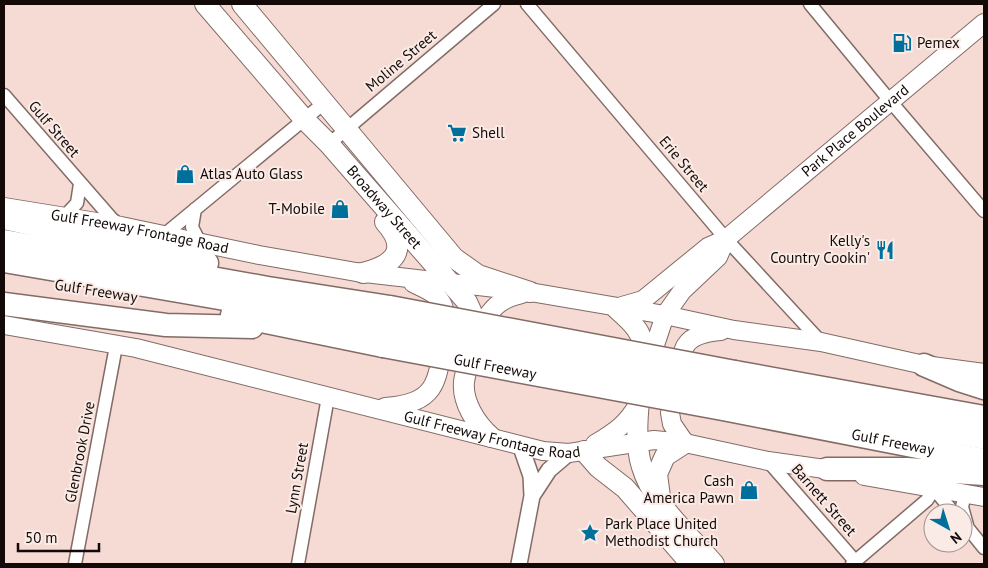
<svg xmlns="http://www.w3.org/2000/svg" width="988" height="568" font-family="'PT Sans',sans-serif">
	<rect width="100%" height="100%" fill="#f6dbd4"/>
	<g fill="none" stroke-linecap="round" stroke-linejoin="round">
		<g stroke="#836b65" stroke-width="15">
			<path id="minor" d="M527 4 726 239 821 342
				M810 4 891 102 984 211
				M4 95 112 219 120 225
				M329 144 494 4
				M195 209 192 227 200 243
				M65 216 77 203 80 184
				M164 235 324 103
				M768 461 855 561
				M965 494 962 507 967 525
				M963 522 984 548
				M75 564 116 346
				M298 564 328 397
				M852 564 927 500 934 489 954 513"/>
		</g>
		<g stroke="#836b65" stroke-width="18">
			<path id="tertiary" d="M532 496 549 470 569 453
				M519 564 532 496 531 476 521 447"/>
		</g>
		<g stroke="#836b65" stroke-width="20">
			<g id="secondary">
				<path id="s1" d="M4 207 121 226 259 255 356 272 530 292 665 315 734 330 821 342 924 365 984 373"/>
				<path id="s2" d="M622 306 643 300 708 247 726 239 984 23"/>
				<path id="s3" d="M4 325 136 348 543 451 569 453 654 440 685 443 768 461 839 471"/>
				<path d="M476 332C491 311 495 300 522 294"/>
				<path d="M649 363 665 315 682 291 718 257 726 239"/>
				<path d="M385 407C435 403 438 385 443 339 444 328 448 312 441 302 436 292 422 288 413 283"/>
				<path d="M685 443 672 424 670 413C672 400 680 353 686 345 693 334 709 332 721 331"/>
				<path d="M595 444C616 431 626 425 639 403"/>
				<path d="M864 476 984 497"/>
			</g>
		</g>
		<g stroke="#836b65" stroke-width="22">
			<g id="primary">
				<path id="s4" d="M205 4 304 119 329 144 467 302C472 312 476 322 476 332 475 349 466 365 464 382 462 402 476 424 491 437"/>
				<path d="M242 4 454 258 478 275 530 292"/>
				<path d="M363 273C394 265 410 250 385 222"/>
				<path d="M616 308C623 315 634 323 639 333 654 360 644 375 639 402 637 421 636 449 642 467 653 504 689 535 714 564"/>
				<path d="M584 451 598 467 625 488 691 564"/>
				<path d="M660 497 657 474 665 456 685 443"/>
			</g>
		</g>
		<g stroke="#836b65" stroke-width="25">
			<g id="motorway">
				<path d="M4 218 207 263"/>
				<path d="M4 241 268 288 390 307"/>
				<path d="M4 261 387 327"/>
				<path d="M4 304 166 325 252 327"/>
				<path d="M232 315 383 346"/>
				<path d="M924 365 959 380 984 388"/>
				<path d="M735 372 984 417"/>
				<path d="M732 391 984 438"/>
				<path id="s5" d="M728 410 984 460"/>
				<path d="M827 469H907L984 474"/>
			</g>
		</g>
		<use href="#minor" stroke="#fff" stroke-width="12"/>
		<use href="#tertiary" stroke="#fff" stroke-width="15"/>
		<use href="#secondary" stroke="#fff" stroke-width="18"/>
		<use href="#primary" stroke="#fff" stroke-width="20"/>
		<use href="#motorway" stroke="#fff" stroke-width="22"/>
		<g stroke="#836b65" stroke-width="25" stroke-linecap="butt">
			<g id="motorway-bridge">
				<path d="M390 307 735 372"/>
				<path d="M387 327 732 391"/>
				<path id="s6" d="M383 346 728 410"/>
			</g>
		</g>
		<use href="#motorway-bridge" stroke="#fff" stroke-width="22"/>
	</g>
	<defs>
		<g id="fuel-bare" transform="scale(1.5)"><path d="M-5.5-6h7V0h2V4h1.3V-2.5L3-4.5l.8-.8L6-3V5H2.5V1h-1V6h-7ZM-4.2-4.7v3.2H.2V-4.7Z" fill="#016f9b" stroke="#fbebe6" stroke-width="2.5" paint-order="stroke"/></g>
		<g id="supermarket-bare" transform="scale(1.5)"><path d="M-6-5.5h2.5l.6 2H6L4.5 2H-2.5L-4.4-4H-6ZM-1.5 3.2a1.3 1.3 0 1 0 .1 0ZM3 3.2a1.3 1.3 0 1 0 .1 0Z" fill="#016f9b" stroke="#fbebe6" stroke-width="2.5" paint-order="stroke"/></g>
		<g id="shop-bare" transform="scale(1.5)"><path d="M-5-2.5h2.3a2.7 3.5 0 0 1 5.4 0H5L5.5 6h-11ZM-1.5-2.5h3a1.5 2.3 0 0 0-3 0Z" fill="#016f9b" stroke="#fbebe6" stroke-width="2.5" paint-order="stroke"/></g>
		<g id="restaurant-bare" transform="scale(1.5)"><path d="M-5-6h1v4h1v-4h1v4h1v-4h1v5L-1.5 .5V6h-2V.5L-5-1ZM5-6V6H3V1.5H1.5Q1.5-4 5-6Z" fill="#016f9b" stroke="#fbebe6" stroke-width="2.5" paint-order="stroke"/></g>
		<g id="sight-bare" transform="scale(1.5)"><path d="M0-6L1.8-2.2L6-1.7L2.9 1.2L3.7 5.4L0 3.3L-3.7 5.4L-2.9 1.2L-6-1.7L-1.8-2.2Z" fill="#016f9b" stroke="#fbebe6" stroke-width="2.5" paint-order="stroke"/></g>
	</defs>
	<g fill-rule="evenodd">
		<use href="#fuel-bare" x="902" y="43"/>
		<use href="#supermarket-bare" x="457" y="133"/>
		<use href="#shop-bare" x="185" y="174"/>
		<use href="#shop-bare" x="340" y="209"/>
		<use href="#restaurant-bare" x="885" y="250"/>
		<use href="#shop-bare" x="749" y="490"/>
		<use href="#sight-bare" x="590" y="533"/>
	</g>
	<g text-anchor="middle" stroke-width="4" stroke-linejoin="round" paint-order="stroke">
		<g font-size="15" fill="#130a08" stroke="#fbebe6" text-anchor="start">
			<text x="917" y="48">Pemex</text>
			<text x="472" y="138">Shell</text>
			<text x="200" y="179">Atlas Auto Glass</text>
			<text x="325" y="214" text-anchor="end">T-Mobile</text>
			<text x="870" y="246" text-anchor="end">Kelly's<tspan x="870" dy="17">Country Cookin'</tspan></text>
			<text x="734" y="486" text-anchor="end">Cash<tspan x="734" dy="17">America Pawn</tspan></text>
			<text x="605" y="529">Park Place United<tspan x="605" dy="17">Methodist Church</tspan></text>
		</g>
		<g font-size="15" fill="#130a08" stroke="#fbebe6">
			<text transform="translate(401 61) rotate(-40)" y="5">Moline Street</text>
			<text transform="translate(54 129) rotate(49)" y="5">Gulf Street</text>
			<text dy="5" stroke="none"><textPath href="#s2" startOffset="294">Park Place Boulevard</textPath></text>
			<text transform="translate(684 164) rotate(50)" y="5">Erie Street</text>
			<text dy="5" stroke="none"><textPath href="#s4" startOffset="271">Broadway Street</textPath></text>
			<text dy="5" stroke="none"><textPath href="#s1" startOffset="138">Gulf Freeway Frontage Road</textPath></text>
			<text transform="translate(96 291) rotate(9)" y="5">Gulf Freeway</text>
			<text dy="5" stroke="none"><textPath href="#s6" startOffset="114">Gulf Freeway</textPath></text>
			<text dy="5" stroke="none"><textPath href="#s3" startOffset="501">Gulf Freeway Frontage Road</textPath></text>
			<text dy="5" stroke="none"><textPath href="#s5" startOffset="168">Gulf Freeway</textPath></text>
			<text transform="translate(80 452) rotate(-79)" y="5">Glenbrook Drive</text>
			<text transform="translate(297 478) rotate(-80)" y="5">Lynn Street</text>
			<text transform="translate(824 500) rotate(49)" y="5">Barnett Street</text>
		</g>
	</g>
	<rect width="988" height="568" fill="none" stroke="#130a08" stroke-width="10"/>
	<g transform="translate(948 528) rotate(141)"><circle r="24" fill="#fbebe6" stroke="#9e918d"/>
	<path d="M0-4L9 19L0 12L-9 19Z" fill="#016f9b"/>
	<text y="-8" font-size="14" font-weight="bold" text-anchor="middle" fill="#130a08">N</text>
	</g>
	<path d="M18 543v8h81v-8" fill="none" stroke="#130a08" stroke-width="2.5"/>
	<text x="25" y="543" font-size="15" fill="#130a08" stroke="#fbebe6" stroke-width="4" paint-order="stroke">50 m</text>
</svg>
